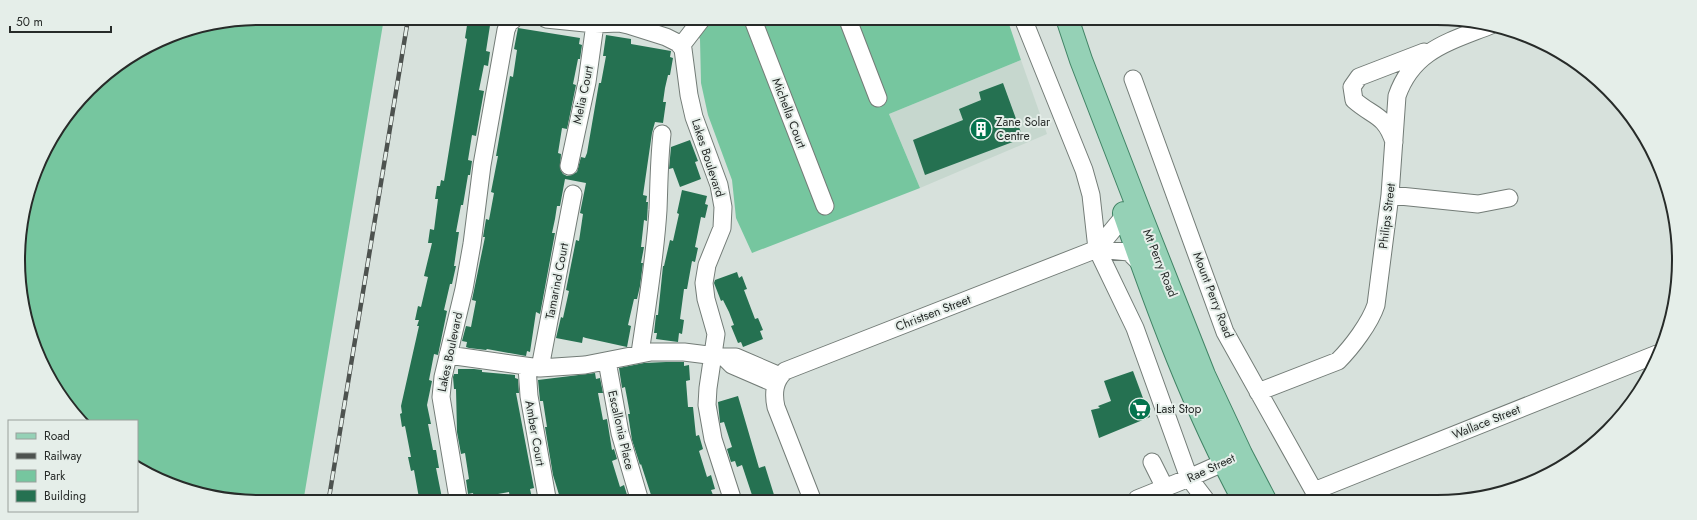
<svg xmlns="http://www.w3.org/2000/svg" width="1697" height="520" font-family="Jost,sans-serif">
	<rect width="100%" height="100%" fill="#d7e1dc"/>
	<path fill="#c6d7ce" d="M1021 60 1047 134 920 188 889 114Z"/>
	<path fill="#76c69f" d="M260 18H384L304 497H213L137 466V421H85L59 395 26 322 20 229 43 153 100 78 168 36Z
		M687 20 1008 21 1021 60 889 114 920 188 752 253 736 218 732 180 708 115 701 83 700 39Z"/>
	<path fill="#257151" d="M468 19H491L486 51 490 52 488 66 484 65 479 90 484 91 476 136 472 135 468 160 472 161 470 175H468L463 205H461L456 232H459L454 266H456L452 284H450L444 310 447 311 438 355 434 354 429 380 432 381 427 405 431 424H428L433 450H436L439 468H436L442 498H419L414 470 411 471 408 457H411L405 426 402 427 400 414 402 413 401 406 419 326H417L419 320H415L418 306 421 307 428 277 424 276 432 243H428L430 229 434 230 438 199H435L437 186H440L441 180 444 181 467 39 465 38Z
		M518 28 580 38 579 44 582 45 580 59H578L573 84 576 85 567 129 562 128 558 153 561 154 560 169 563 174 567 176 572 175 577 172 581 157 585 158 587 153 599 83H601L606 56H603L606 35 631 39V44L671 51 670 57 673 58 670 75H668L665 88 663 102H666L663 123 655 122 652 133 643 195 647 196 646 202H648L647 221 644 220 641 247H644L641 263H643L640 286 637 299H634L628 325 631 326 627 347 586 338 583 337 582 343 556 338 561 317 563 318 569 291 566 290 576 240 579 241 583 214 580 213 586 183 565 179 560 206H557L555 219 552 233H555L541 309 540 314 536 312 530 352 527 351 526 356 487 349 486 350 469 348 466 347 467 342 462 341 466 326 471 327 476 301 472 300 485 237H483L486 219 489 220 494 193 491 192 498 156H496L510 76 513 77 517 50 514 49Z
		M1003 83 1023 138 925 175 913 140 963 120 959 109 981 100 979 92Z
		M690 140 698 161 695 162 701 179 680 187 673 168 669 169 671 147Z
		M682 190 707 196 705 204 708 205 705 218 701 217 695 247 698 248 695 262 692 261 687 289H684L680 319 684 320 682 334 679 333 678 342 656 339 657 333H654L656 315H658L663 266H664L670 240 673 241 679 214 677 213Z
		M737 272 739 278 742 276 747 289 744 290 755 319 758 318 763 330 760 331 763 339 743 347 741 342 738 343 731 326 734 325 729 312 723 300 721 301 714 283 715 280Z
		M666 362H684V366L689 365 690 380 686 381 688 407H693L696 436 699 435 703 449 699 451 707 477 711 475 715 489 711 490 713 495 704 498H652L641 464 640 465 632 440 628 414H630L625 387 622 388 619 368 644 363Z
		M458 369H474L482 370V372L515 375V378L518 379 519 393H516L534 488 530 489 532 498H510L509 492 476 498H474L473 493 468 494 466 480 469 479 465 453 461 454 457 432 456 389H454L453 377 454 374H458Z
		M1133 371 1150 417 1099 438 1091 410 1100 408 1098 406 1111 401 1104 381Z
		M595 373 596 379 600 378 603 393H598L603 420 607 419 612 450 614 449 617 459 612 461 620 487 624 485 628 498H560L553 475 545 427H547L543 401H540L538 380Z
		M738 396 759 468 765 466 775 498H753L742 465 737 467 735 461 731 462 727 449 732 447 724 422 720 423 718 402Z"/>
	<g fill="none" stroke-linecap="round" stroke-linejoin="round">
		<g stroke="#737c77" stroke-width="19">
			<path id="minor" d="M546 19 595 24 619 23 628 25 666 37 678 43 683 49 689 95 694 117 719 185 723 207 722 228 707 265 704 283 706 299 716 334 708 388 707 405 713 439 732 498
				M753 20 825 206
				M848 20 878 98
				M1024 21 1084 170 1091 195 1097 249 1135 328 1189 478 1205 499
				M681 46 701 20
				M1133 79 1225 332 1319 500
				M1394 142C1385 114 1373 117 1354 100L1352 87 1359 77 1424 52
				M569 166 587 82 595 24
				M1390 195 1478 204 1509 198
				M1097 249 1125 215
				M640 353C647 306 655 258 658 210 659 185 659 160 662 134
				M448 355 540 368 585 365 651 352H684L724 357
				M607 361 620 433 639 498
				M527 367 529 396 547 498
				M540 368 573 194
				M776 384 732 365 724 357H736L780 376
				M1258 392 1338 361C1352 347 1370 323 1376 305L1390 195 1397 96C1413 50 1449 42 1491 25
				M1152 462 1165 488
				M1314 491 1657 354
				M458 498 441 397 443 377 464 289 472 244 482 165 506 30 509 23 514 19
				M812 499 776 407C773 393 774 381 785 371L1097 249 1129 252 1142 265
				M1137 499 1189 478 1236 457"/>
		</g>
		<g stroke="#418365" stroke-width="24">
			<path id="major" d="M1068 21 1081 60 1140 213 1204 375 1241 454 1265 500
				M1124 213C1158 311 1194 408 1243 499"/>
		</g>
		<use href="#minor" stroke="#fff" stroke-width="17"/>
		<use href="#major" stroke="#95d1b6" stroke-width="22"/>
		<g stroke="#4d524f" stroke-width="4.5">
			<path id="rail" d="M329 498 408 19"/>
		</g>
		<use href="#rail" stroke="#e5eee9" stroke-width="3" stroke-dasharray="9" stroke-linecap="butt"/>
	</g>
	<defs>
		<g id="building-disc" transform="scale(1.15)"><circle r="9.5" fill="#04744e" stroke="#e5eee9"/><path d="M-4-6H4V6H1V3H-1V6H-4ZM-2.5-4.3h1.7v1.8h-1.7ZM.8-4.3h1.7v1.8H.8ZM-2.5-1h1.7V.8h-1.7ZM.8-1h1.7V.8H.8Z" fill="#fff"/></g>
		<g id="supermarket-disc" transform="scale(1.15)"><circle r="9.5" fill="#04744e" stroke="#e5eee9"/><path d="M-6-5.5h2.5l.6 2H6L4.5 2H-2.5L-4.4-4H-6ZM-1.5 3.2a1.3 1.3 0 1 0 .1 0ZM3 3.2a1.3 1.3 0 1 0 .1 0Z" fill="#fff"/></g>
	</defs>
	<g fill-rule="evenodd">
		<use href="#building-disc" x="981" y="129"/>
		<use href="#supermarket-disc" x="1140" y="409"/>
	</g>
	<g text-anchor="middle" stroke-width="4" stroke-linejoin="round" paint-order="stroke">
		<g font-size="12" fill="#272b29" stroke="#e5eee9">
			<text transform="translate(583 95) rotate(-78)" y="4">Melia Court</text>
			<text transform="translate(789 113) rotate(69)" y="4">Michella Court</text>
			<text transform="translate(708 158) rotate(72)" y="4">Lakes Boulevard</text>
			<text transform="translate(1387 216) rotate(-83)" y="4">Philips Street</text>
			<text transform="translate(1160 263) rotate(68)" y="4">Mt Perry Road</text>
			<text transform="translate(557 281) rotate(-79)" y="4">Tamarind Court</text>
			<text transform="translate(1213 295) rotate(69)" y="4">Mount Perry Road</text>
			<text transform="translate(933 313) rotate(-21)" y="4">Christsen Street</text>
			<text transform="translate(450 352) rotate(-78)" y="4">Lakes Boulevard</text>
			<text transform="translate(1486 422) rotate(-22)" y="4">Wallace Street</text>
			<text transform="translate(621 430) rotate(77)" y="4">Escallonia Place</text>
			<text transform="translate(535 433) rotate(80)" y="4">Amber Court</text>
			<text transform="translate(1211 468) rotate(-25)" y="4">Rae Street</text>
		</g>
		<g font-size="12" fill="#272b29" stroke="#e5eee9" text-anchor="start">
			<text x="996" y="126">Zane Solar<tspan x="996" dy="14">Centre</tspan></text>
			<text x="1156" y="413">Last Stop</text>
		</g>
	</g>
	<path d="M0 0H1697V520H0ZM260 25H1437A235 235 0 0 1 1672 260V260A235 235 0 0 1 1437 495H260A235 235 0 0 1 25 260V260A235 235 0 0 1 260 25Z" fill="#e5eee9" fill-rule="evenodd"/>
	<path fill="none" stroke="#272b29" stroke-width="2" d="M260 25H1437A235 235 0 0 1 1672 260V260A235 235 0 0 1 1437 495H260A235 235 0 0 1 25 260V260A235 235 0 0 1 260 25Z"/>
	<rect x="8" y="420" width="130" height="92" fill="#e5eee9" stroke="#99a09c"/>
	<rect x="16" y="433" width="20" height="6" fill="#95d1b6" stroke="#99a09c"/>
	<text x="44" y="440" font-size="12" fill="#272b29">Road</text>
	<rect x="16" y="453" width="20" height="6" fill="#4d524f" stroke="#99a09c"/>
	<text x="44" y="460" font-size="12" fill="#272b29">Railway</text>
	<rect x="16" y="470" width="20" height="12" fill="#76c69f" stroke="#99a09c"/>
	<text x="44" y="480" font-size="12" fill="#272b29">Park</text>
	<rect x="16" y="490" width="20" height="12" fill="#257151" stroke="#99a09c"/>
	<text x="44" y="500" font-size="12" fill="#272b29">Building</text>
	<path d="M10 26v6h101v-6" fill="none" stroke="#272b29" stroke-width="2"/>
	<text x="16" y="26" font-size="12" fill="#272b29" stroke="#e5eee9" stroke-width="3" paint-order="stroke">50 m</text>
</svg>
